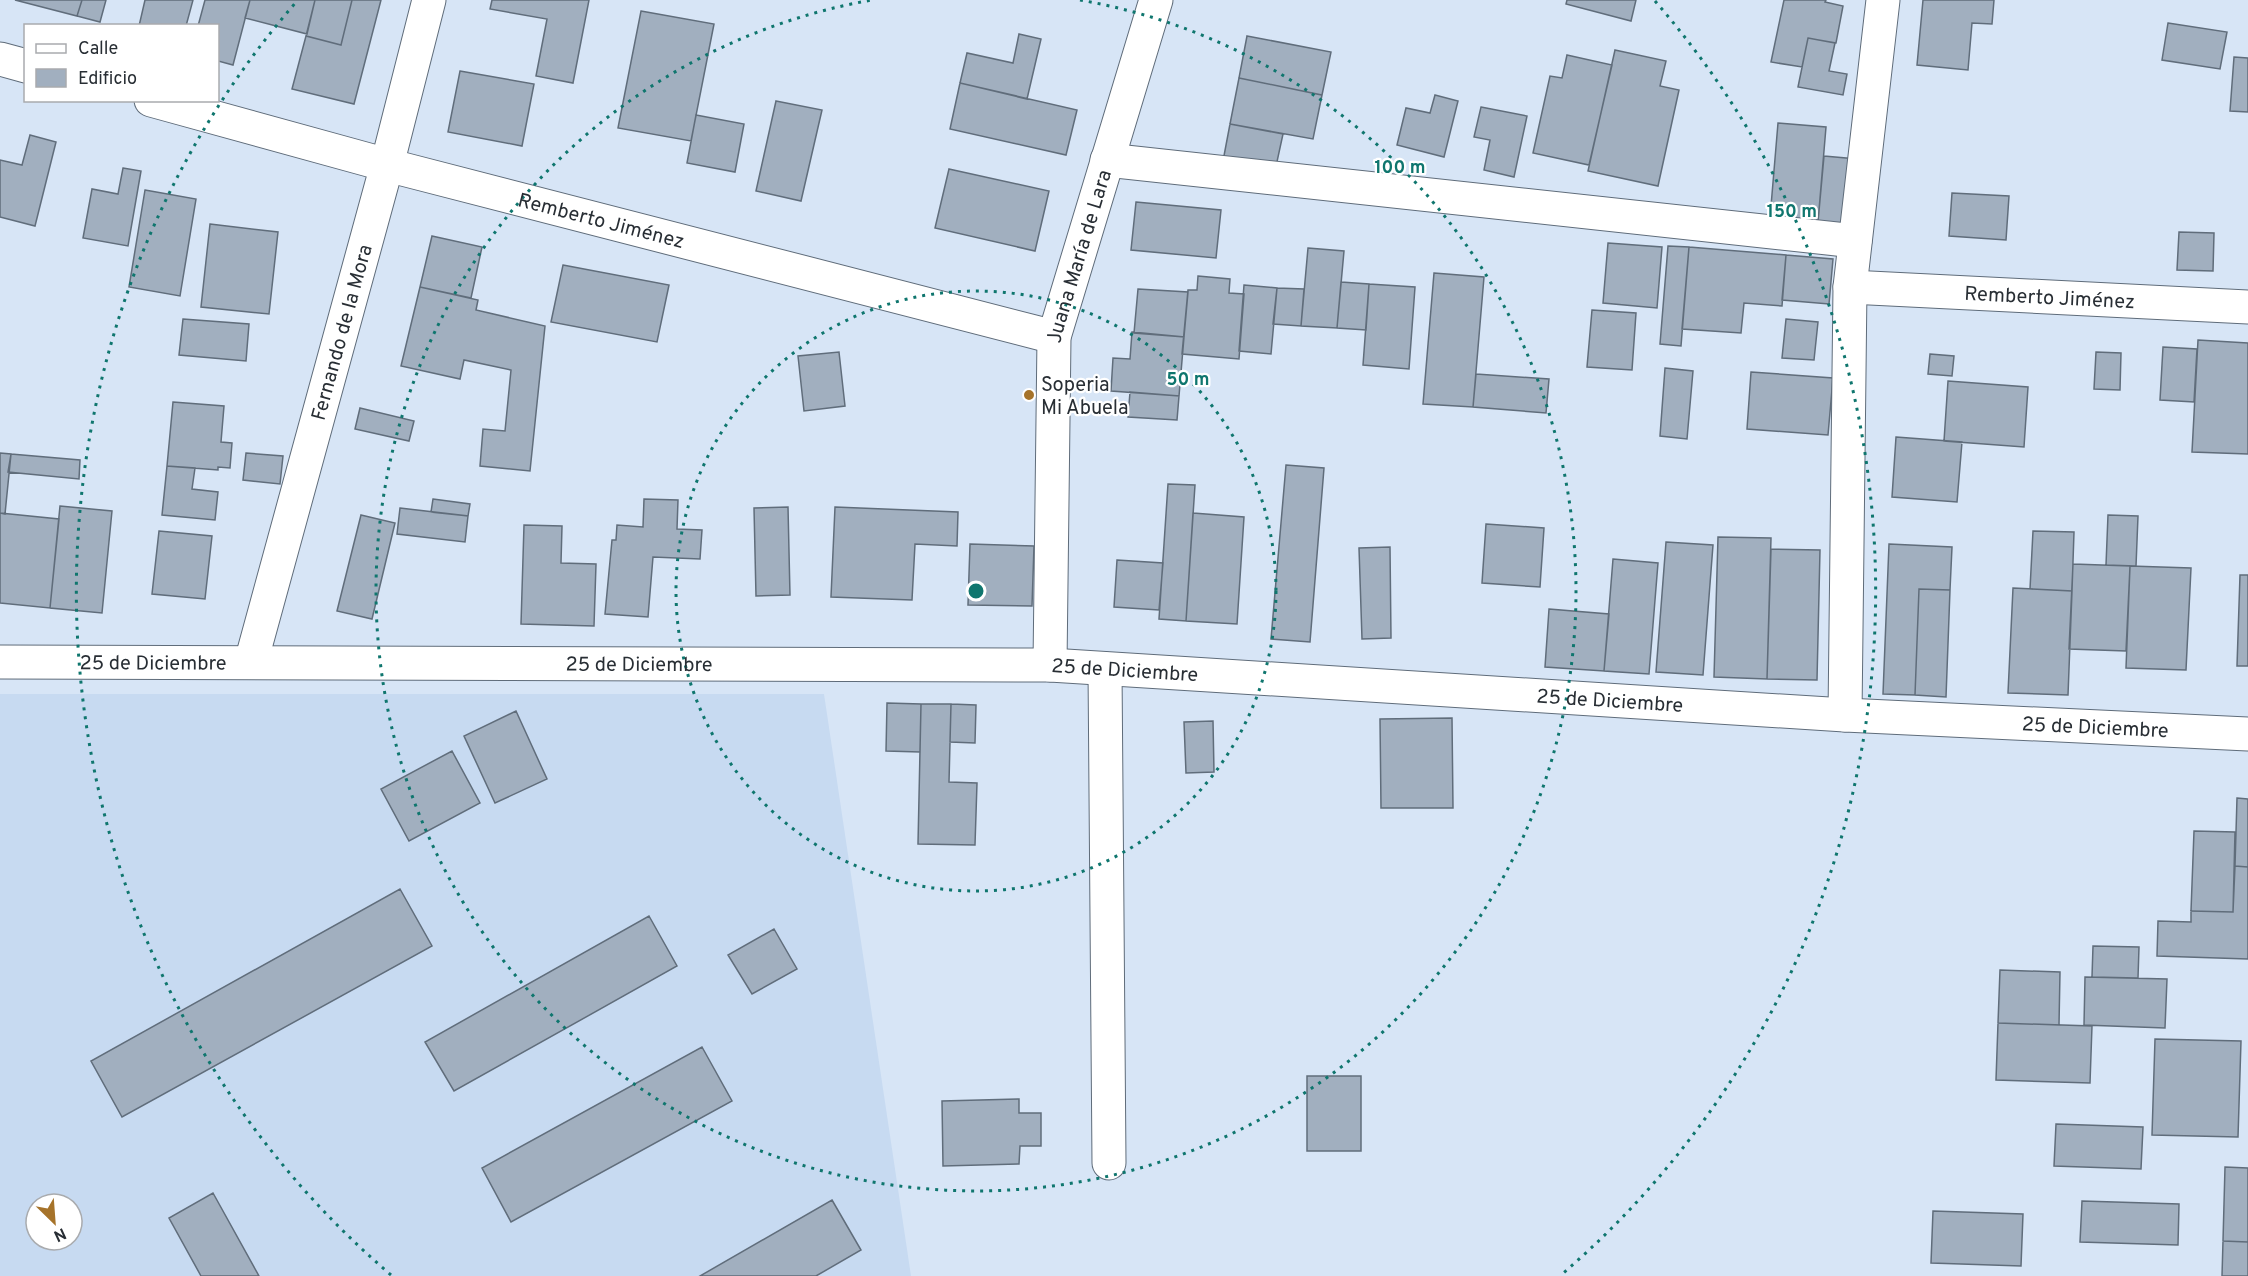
<svg xmlns="http://www.w3.org/2000/svg" width="2248" height="1276" font-family="Overpass,sans-serif">
	<rect width="100%" height="100%" fill="#d7e5f6"/>
	<path fill="#c7daf1" fill-rule="evenodd" d="M0 694H824L911 1276H0ZM36 1204H72V1240H36Z"/>
	<path fill="#a1afbf" stroke="#606d7b" stroke-width="1.5" d="M15 0H82L77 16Z
		M82 0H106L100 22 77 16Z
		M145 0H193L186 26H139Z
		M205 0H250L233 65 218 61V26H198Z
		M250 0H315L307 34 245 18Z
		M315 0H352L341 45 306 36Z
		M352 0H381L354 104 292 89 306 36 341 45Z
		M492 0H589L573 83 536 76 547 19 490 9Z
		M1567 0H1636L1631 21 1566 4Z
		M1784 0H1826L1825 2 1843 6 1836 43 1808 38 1802 67 1771 62Z
		M1923 0H1994L1992 24 1972 23 1968 70 1917 65Z
		M641 11 714 24 691 141 618 128Z
		M2168 23 2227 32 2220 69 2162 60Z
		M1019 34 1041 39 1027 99 960 83 967 53 1013 63Z
		M1247 36 1331 52 1322 95 1239 78Z
		M1808 38 1835 43 1829 71 1847 74 1843 95 1798 87Z
		M1615 50 1666 61 1660 86 1679 90 1658 186 1588 171Z
		M1567 55 1612 65 1589 165 1533 153 1550 76 1562 78Z
		M2234 57 2248 58V112L2230 111Z
		M460 71 534 84 522 146 448 132Z
		M1239 78 1322 95 1313 139 1230 124Z
		M960 83 1077 110 1066 155 950 129Z
		M1435 95 1458 101 1444 157 1397 145 1406 108 1430 113Z
		M776 101 822 110 801 201 756 191Z
		M1481 107 1527 116 1514 177 1484 170 1490 140 1474 137Z
		M696 115 744 124 735 172 687 163Z
		M1778 123 1826 127 1818 222 1770 218Z
		M1230 124 1283 134 1275 171 1223 161Z
		M30 135 56 142 35 226 0 217V160L22 165Z
		M1824 156 1857 159 1851 225 1818 222Z
		M123 168 141 171 128 246 83 238 92 189 118 194Z
		M949 169 1049 191 1035 251 935 228Z
		M145 190 196 199 180 296 129 287Z
		M1952 193 2009 196 2006 240 1949 236Z
		M1136 202 1221 210 1216 258 1131 250Z
		M210 224 278 232 269 314 201 307Z
		M2179 232 2214 233 2213 271 2177 270Z
		M432 236 482 247 471 298 420 287Z
		M1608 243 1662 247 1657 308 1603 303Z
		M1668 246 1689 247 1681 346 1660 344Z
		M1689 247 1786 255 1782 306 1744 303 1741 333 1682 329Z
		M1308 248 1344 251 1337 328 1301 326Z
		M1786 255 1833 259 1829 304 1782 300Z
		M563 265 669 285 657 342 551 322Z
		M1434 273 1484 277 1473 407 1423 404Z
		M1198 276 1230 279 1229 293 1244 294 1239 359 1182 354 1188 290H1197Z
		M1341 282 1369 284 1366 330 1337 328Z
		M1369 284 1415 287 1409 369 1363 365Z
		M1244 285 1277 288 1271 354 1239 351Z
		M420 287 478 300 476 310 545 326 530 471 480 466 483 429 505 431 511 370 464 360 460 379 401 366Z
		M1277 288 1304 289 1301 326 1273 324Z
		M1138 289 1188 292 1184 337 1134 333Z
		M1592 310 1636 313 1632 370 1587 367Z
		M183 319 249 324 246 361 179 355Z
		M1786 319 1818 322 1814 360 1782 358Z
		M1132 332 1184 337 1179 396 1111 391 1113 358 1130 359Z
		M2198 340 2248 343V454L2192 452Z
		M2163 347 2197 349 2194 402 2160 400Z
		M839 352 845 406 804 411 798 356Z
		M2096 352 2121 353 2120 390 2094 389Z
		M1930 354 1954 356 1952 376 1928 374Z
		M1665 368 1693 371 1687 439 1660 436Z
		M1751 372 1833 378 1828 435 1747 429Z
		M1476 374 1549 379 1546 413 1473 407Z
		M1948 381 2028 387 2024 447 1944 441Z
		M1130 392 1179 396 1177 420 1128 417Z
		M173 402 224 406 221 442 232 443 230 468 218 467V470L167 466Z
		M360 408 414 421 409 441 355 429Z
		M1896 437 1962 442 1957 502 1892 497Z
		M0 453 11 454 5 514 0 513Z
		M246 453 283 456 280 484 243 480Z
		M11 454 80 460 79 479 8 472Z
		M1286 465 1324 468 1310 642 1271 639Z
		M167 466 195 468 192 489 218 492 215 520 162 515Z
		M1168 484 1195 485 1186 621 1159 619Z
		M433 499 470 504 468 516 431 512Z
		M644 499 678 500 677 529 702 530 700 559 653 557 648 617 605 614 612 540H616L617 525 643 527Z
		M60 506 112 511 102 613 50 608Z
		M788 507 790 595 756 596 754 508Z
		M835 507 958 512 957 546 915 544 912 600 831 597Z
		M400 508 468 516 465 542 397 534Z
		M0 513 59 519 50 608 0 603Z
		M1193 513 1244 517 1237 624 1186 621Z
		M361 515 395 523 372 619 337 611Z
		M2108 515 2138 516 2136 566 2106 565Z
		M1486 524 1544 528 1540 587 1482 583Z
		M524 525 562 526 561 563 596 564 594 626 521 624Z
		M159 531 212 536 205 599 152 594Z
		M2033 531 2074 532 2072 591 2030 589Z
		M1718 537 1771 538 1767 679 1714 677Z
		M1666 542 1713 545 1703 675 1656 672Z
		M970 544 1034 546 1032 606 968 605Z
		M1889 544 1952 547 1950 590 1919 589 1915 695 1883 694Z
		M1390 547 1391 638 1362 639 1359 548Z
		M1771 549 1820 550 1817 680 1767 679Z
		M1613 559 1658 563 1649 674 1604 671Z
		M1117 560 1163 563 1159 610 1114 607Z
		M2073 564 2130 566 2126 651 2069 649Z
		M2130 566 2191 568 2186 670 2126 668Z
		M2240 575H2248V666H2237Z
		M2013 588 2072 591 2068 695 2008 693Z
		M1919 589 1950 590 1946 697 1915 695Z
		M1549 609 1609 614 1604 671 1545 667Z
		M887 703 921 704 920 752 886 751Z
		M921 704H951L949 782 977 783 975 845 918 844Z
		M951 704 976 705 975 743 950 742Z
		M516 711 547 779 495 803 464 736Z
		M1452 718 1453 808H1381L1380 719Z
		M1213 721 1214 772 1186 773 1184 722Z
		M452 751 480 803 409 841 381 789Z
		M2237 798 2248 799V867L2235 866Z
		M2194 831 2235 832 2233 912 2191 911Z
		M2235 866 2248 867V959L2157 956 2158 921 2191 922V911L2233 912Z
		M400 889 432 946 122 1117 91 1061Z
		M649 916 677 966 454 1091 425 1042Z
		M774 929 797 969 752 994 728 955Z
		M2093 946 2139 947 2138 978 2092 977Z
		M2000 970 2060 972 2059 1025 1998 1023Z
		M2085 977 2167 979 2165 1028 2084 1025Z
		M1998 1023 2092 1026 2090 1083 1996 1080Z
		M2155 1039 2241 1041 2238 1137 2152 1135Z
		M702 1047 732 1101 511 1222 482 1168Z
		M1307 1076H1361V1151H1307Z
		M1019 1099V1113H1041V1146H1020L1019 1164 943 1166 942 1101Z
		M2056 1124 2143 1127 2141 1169 2054 1166Z
		M2225 1167 2248 1168V1242L2223 1241Z
		M213 1193 259 1276H201L169 1218Z
		M832 1200 861 1250 816 1276H700Z
		M2082 1201 2179 1204 2178 1245 2080 1242Z
		M1933 1211 2023 1214 2021 1266 1931 1263Z
		M2223 1241 2248 1242V1276H2222Z"/>
	<g fill="none" stroke-linecap="round" stroke-linejoin="round">
		<g stroke="#5f6c7a" stroke-width="35">
			<g id="minor">
				<path d="M0 59 26 66"/>
				<path id="s1" d="M151 100 387 165 1054 337"/>
				<path d="M1107 160 1855 241"/>
				<path id="s2" d="M1850 287 2248 307"/>
				<path id="s3" d="M0 662 1050 665 1845 715 2248 734"/>
				<path id="s4" d="M251 662 387 165 429 0"/>
				<path id="s5" d="M1050 665 1054 337 1156 0"/>
				<path d="M1105 669 1109 1163"/>
				<path d="M1845 715 1850 287 1883 0"/>
			</g>
		</g>
		<use href="#minor" stroke="#fff" stroke-width="33"/>
	</g>
	<g fill="none" stroke="#0f766e" stroke-width="3" stroke-dasharray="3 6">
		<circle cx="976" cy="591" r="300"/>
		<path d="M1080 0A600 600 0 1 1 872 0"/>
		<path d="M391 1275A900 900 0 0 1 297 1M1655 1A900 900 0 0 1 1561 1275"/>
	</g>
	<circle fill="#a6732a" stroke="#fff" stroke-width="2" cx="1029" cy="395" r="6"/>
	<g text-anchor="middle" stroke-width="4.5" stroke-linejoin="round" paint-order="stroke">
		<g font-size="20" fill="#282e34" stroke="#fff">
			<text dy="7" stroke="none"><textPath href="#s1" startOffset="466">Remberto Jiménez</textPath></text>
			<text dy="7" stroke="none"><textPath href="#s5" startOffset="412">Juana María de Lara</textPath></text>
			<text dy="7" stroke="none"><textPath href="#s2" startOffset="200">Remberto Jiménez</textPath></text>
			<text dy="7" stroke="none"><textPath href="#s4" startOffset="342">Fernando de la Mora</textPath></text>
			<text dy="7" stroke="none"><textPath href="#s3" startOffset="153">25 de Diciembre</textPath></text>
			<text dy="7" stroke="none"><textPath href="#s3" startOffset="639">25 de Diciembre</textPath></text>
			<text dy="7" stroke="none"><textPath href="#s3" startOffset="1125">25 de Diciembre</textPath></text>
			<text dy="7" stroke="none"><textPath href="#s3" startOffset="1611">25 de Diciembre</textPath></text>
			<text dy="7" stroke="none"><textPath href="#s3" startOffset="2097">25 de Diciembre</textPath></text>
		</g>
		<g font-size="20" fill="#282e34" stroke="#fff" text-anchor="start">
			<text x="1041" y="391">Soperia<tspan x="1041" dy="23">Mi Abuela</tspan></text>
		</g>
	</g>
	<circle cx="976" cy="591" r="9" fill="#0f766e" stroke="#fff" stroke-width="3"/>
	<g font-size="18" text-anchor="middle" font-weight="bold" fill="#0f766e" stroke="#fff" stroke-width="4.5" stroke-linejoin="round" paint-order="stroke">
		<text x="1400" y="173">100 m</text>
		<text x="1792" y="217">150 m</text>
		<text x="1188" y="385">50 m</text>
	</g>
	<rect x="24" y="24" width="195" height="78" fill="#ffffff" stroke="#a9abae" stroke-width="1.5"/>
	<rect x="36" y="44" width="30" height="9" fill="#ffffff" stroke="#a9abae" stroke-width="1.5"/>
	<text x="78" y="54" font-size="18" fill="#282e34">Calle</text>
	<rect x="36" y="69" width="30" height="18" fill="#a1afbf" stroke="#a9abae" stroke-width="1.5"/>
	<text x="78" y="84" font-size="18" fill="#282e34">Edificio</text>
	<g transform="translate(54 1222) rotate(155)"><circle r="28" fill="#ffffff" stroke="#a9abae" stroke-width="1.5"/>
	<path d="M0-4.5L10 22L0 15L-10 22Z" fill="#a6732a"/>
	<text y="-9" font-size="16" font-weight="bold" text-anchor="middle" fill="#282e34">N</text>
	</g>
</svg>
